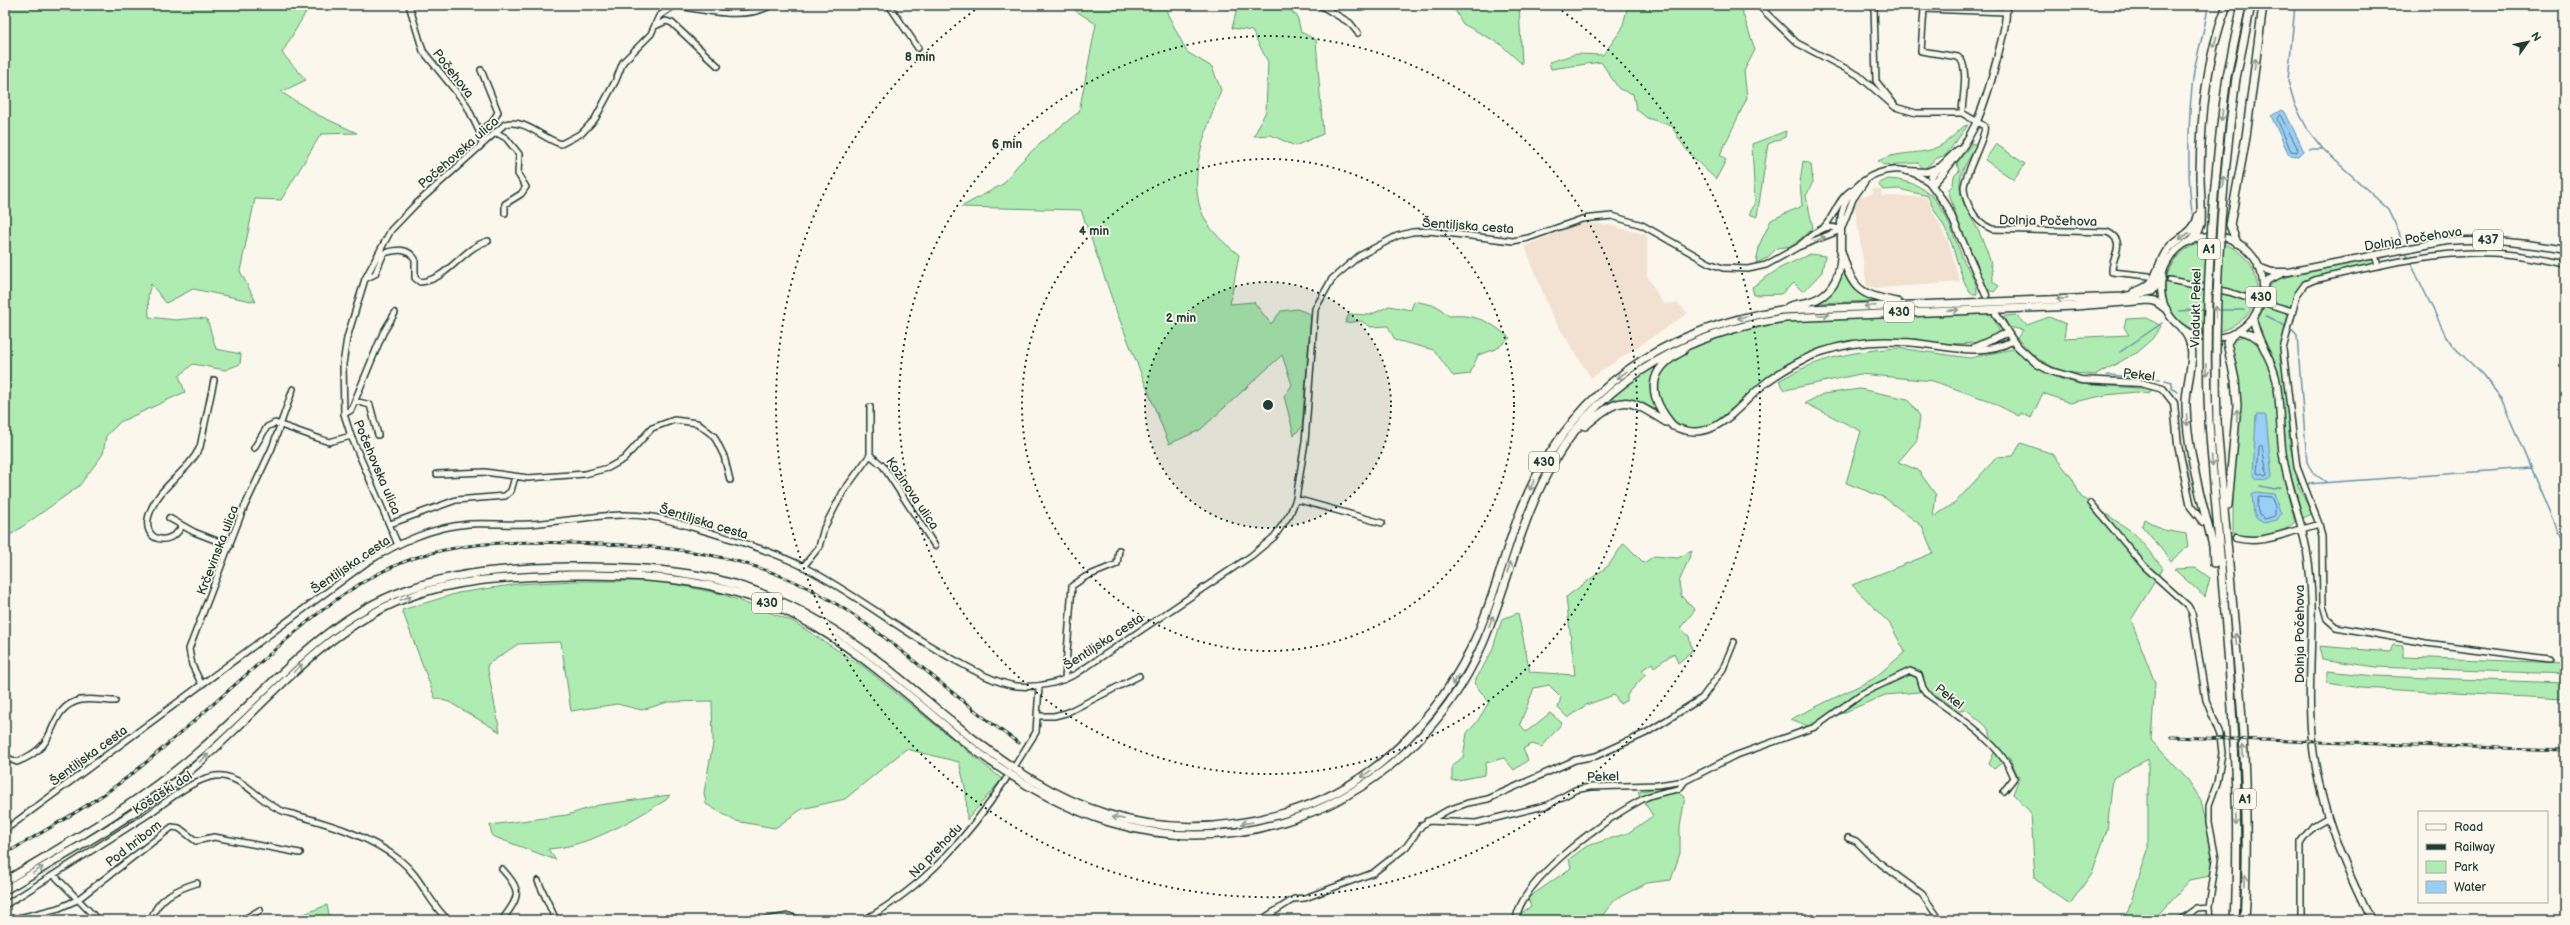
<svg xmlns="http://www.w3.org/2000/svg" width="2570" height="925" font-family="'Balsamiq Sans',sans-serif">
	<rect width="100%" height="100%" fill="#fbf7ec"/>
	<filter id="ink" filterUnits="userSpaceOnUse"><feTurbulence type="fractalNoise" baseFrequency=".025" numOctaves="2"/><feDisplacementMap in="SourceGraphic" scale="8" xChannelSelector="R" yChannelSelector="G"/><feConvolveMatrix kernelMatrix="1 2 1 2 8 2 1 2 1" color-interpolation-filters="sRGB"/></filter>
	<g filter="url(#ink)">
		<path fill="#f2e0d0" d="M1873 188 1881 190 1882 196 1926 197 1949 244 1960 282 1878 288 1867 286 1855 208 1857 198 1873 193Z
			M1581 223 1609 225 1647 235V276L1663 304 1677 303 1688 313 1591 378 1552 316 1525 246Z"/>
		<path fill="#aeecb2" stroke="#669473" d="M5 5H310L282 53 306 80 281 92 318 115 357 133 321 134 281 200 255 199 240 271 256 302 193 289 166 303 151 284 148 295 149 317 176 320 195 318 207 319 216 349 241 354 240 364 225 370 193 364 179 376 185 392 120 422 106 436 103 454 79 486 5 539Z
			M1067 5H1165L1168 15 1187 52 1212 67 1221 90C1205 133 1179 192 1214 232 1221 241 1231 248 1239 255L1230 304 1254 302 1271 324 1281 311 1297 309 1311 314 1302 427 1294 435 1284 396 1292 385 1282 355 1200 430 1169 444 1117 313 1081 210 961 207 1003 184 1017 166 1041 142 1079 112 1096 24Z
			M1238 5H1283L1297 16 1301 32 1316 40 1323 134 1295 146 1271 135 1254 136 1266 111 1268 62 1252 31 1232 28Z
			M1452 5H1519L1522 64 1499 43 1463 24Z
			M1628 5H1740L1755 50 1744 71 1747 98 1720 155 1726 160 1716 179C1697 162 1683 149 1672 126L1647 118 1636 109 1633 94 1619 89 1601 62 1551 69 1549 62 1576 54 1603 55 1622 29Z
			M1968 125 1946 155 1937 158 1924 169 1918 163 1884 165 1878 161C1893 153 1909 154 1926 151 1942 148 1953 136 1964 126Z
			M1786 131 1785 137 1768 144 1757 217 1749 214 1755 204 1752 144Z
			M1972 143 1976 145C1972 155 1964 165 1961 175 1956 197 1969 212 1978 230 1986 247 1993 264 1993 282L1999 286 1994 292 1988 290 1957 219 1948 190 1953 185 1954 176 1959 171 1957 163Z
			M1996 144 2025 164 2014 180 1985 160Z
			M1803 161 1811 164 1813 182 1806 196 1813 228 1792 246 1777 248 1767 258 1756 263 1760 243 1771 220 1802 206 1800 183Z
			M1888 179C1940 182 1946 216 1962 257 1967 269 1978 281 1977 294H1971C1958 275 1956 249 1945 228 1939 217 1933 209 1928 196L1899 189 1883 190 1878 184Z
			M2204 242C2238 240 2262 265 2256 298L2167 277C2171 258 2186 246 2204 242Z
			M1810 254 1825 256 1822 272 1803 292 1794 283 1781 294 1754 295 1752 287 1780 268Z
			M2371 259 2374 262 2371 266 2306 280 2297 289 2290 307 2266 301 2269 287 2277 279Z
			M1843 267C1850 288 1859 292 1876 301L1814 303 1819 300Z
			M2166 280 2188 284 2255 302C2232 352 2158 336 2166 280Z
			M1414 301 1437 306 1449 316C1475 314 1490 321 1510 338L1496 349 1478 355 1470 374 1453 376 1434 350 1395 340 1388 326 1371 327 1361 321 1345 323 1349 314 1370 315 1389 306 1411 310Z
			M2265 305 2288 314 2281 343 2280 360 2285 378 2290 446 2299 483 2297 484 2312 514 2303 518 2286 456 2282 395 2277 371 2256 324Z
			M1978 313 1992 314 2000 333C1972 356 1899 334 1861 340 1831 345 1800 354 1774 372 1752 387 1727 424 1701 428 1673 433 1645 396 1662 371 1672 355 1695 346 1712 340 1787 312 1897 316 1978 313Z
			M2016 315 2027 325 2049 317 2066 324 2064 338 2129 335 2124 327 2126 319 2147 318 2161 326 2152 339 2136 353 2096 375 2063 372 2036 358 2017 338 2023 330 2008 327 2004 316Z
			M2245 336C2282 347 2276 437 2282 468 2285 486 2290 504 2295 522 2278 538 2253 539 2233 533V484L2239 422 2231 345 2236 338Z
			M1898 348 1970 358 2013 349 2045 372 2061 379 2080 384 2152 389 2149 394 2136 392 2106 395 2070 403 2043 393 2031 418 2021 413 2019 416 1987 400 1933 381 1860 374 1785 390 1779 381C1816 358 1855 351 1898 348Z
			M1664 359C1654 380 1646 394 1661 415L1637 402 1604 405 1634 380Z
			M1860 389 1908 399 1920 416 1917 440 1898 462 1918 470 1936 495 1933 517 1955 503 1997 457 2013 456 2021 443 2053 454 2072 478 2081 497 2134 533 2163 568 2131 620 2155 683 2151 740 2188 780 2201 800 2214 859 2210 876 2190 880 2153 920H2125L2148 850V759L2113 778 2107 830 2092 873 2070 904 2035 879 2031 813 2013 794 2019 778 2009 757 1994 769 1989 764 1996 748 1987 727 1967 710 1960 711 1930 691 1885 695 1810 727 1791 719 1873 679 1905 652 1890 624 1852 585 1933 553 1922 526 1885 498 1846 483 1861 431 1805 403 1823 394Z
			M2144 519 2164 530 2186 534 2188 546 2171 561 2142 526Z
			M1624 543 1644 563 1654 556 1678 558 1692 551 1679 582 1681 596 1695 610 1680 628 1689 636 1692 651 1678 663 1674 653 1654 667 1652 663 1642 670 1645 675 1627 695V700L1620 704 1614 695 1586 705 1568 718 1558 708 1561 697 1549 685 1534 688 1520 724 1526 732 1550 713 1562 723 1542 747 1532 744 1523 749 1528 760 1514 770 1504 758 1486 763 1485 775 1452 781V766L1463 757 1467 733 1477 722 1489 702 1474 683 1492 651 1502 619 1518 613 1530 672 1575 675 1566 597 1608 566Z
			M2196 568 2210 578 2205 597 2174 569Z
			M574 581H659L722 594 792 621 864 667 1002 779 967 820 966 791 959 762 906 749 845 799 802 809 775 828 735 821 706 804 704 793 713 743 712 701 668 702 642 710 617 704 571 711 561 642 518 644 487 665 500 732 449 702 435 698 402 610 458 593 518 584Z
			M2393 645 2403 646V657L2565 663V674L2376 667 2322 659 2319 646 2390 652Z
			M2327 671 2375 676 2565 683V699L2360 688 2327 683Z
			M1668 785 1685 797 1680 827V853L1671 880 1647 883 1614 900 1599 920H1518V916L1531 906 1528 898 1571 868 1569 859 1587 846 1628 833 1653 816 1638 792Z
			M670 795 666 800C630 821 591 846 548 849L556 860 492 836 490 825 567 815 599 805Z
			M327 905 330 920H290L291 919Z"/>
		<path fill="#99cef7" stroke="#6894a9" d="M2281 110 2285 112 2302 147 2303 151 2298 156 2289 155 2272 118 2271 116Z
			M2256 415H2265L2266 417 2272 477 2268 480 2256 479 2253 476Z
			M2256 492 2274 494 2281 514 2277 520 2264 523 2257 519 2254 514 2252 494Z"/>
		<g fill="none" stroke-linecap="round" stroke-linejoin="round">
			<path stroke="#507782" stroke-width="1" d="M2280 115 2298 149 2297 152 2291 151 2277 119Z
				M2262 446 2267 474 2266 476 2257 473 2259 448Z
				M2259 496 2271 497 2275 506V516L2265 519 2259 515 2257 507Z"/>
			<path stroke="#6894a9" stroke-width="1.5" d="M2295 5 2288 81 2295 105 2308 130 2323 149 2388 209 2399 232 2403 248
				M2309 149H2323
				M2192 213C2187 172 2188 112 2194 71 2198 49 2206 27 2208 5
				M2405 251 2446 336 2453 346 2482 374 2501 398 2565 550
				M2219 310H2244
				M2179 311 2205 309
				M2266 316 2285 326
				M2291 329 2297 336 2307 462 2312 472 2326 482
				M2120 352 2162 323
				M2107 375 2160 379
				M2165 380 2172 382V389L2178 392
				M2307 484 2530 468
				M2260 486 2275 489 2280 487"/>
			<path stroke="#cfd2c7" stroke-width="5" stroke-dasharray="5 2.5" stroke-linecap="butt" d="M2253 300 2268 304"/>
			<path stroke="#cfd2c7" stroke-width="6" stroke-dasharray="6 3" stroke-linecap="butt" d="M2206 523 2236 538"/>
			<g stroke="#1f3d34" stroke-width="8">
				<path id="minor" d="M409 5 423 51 466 104 479 131 482 144
					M675 5C701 10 747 21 771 5
					M889 5 918 48
					M1320 5 1350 23 1358 33
					M1758 5 1797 43 1858 75 1895 107 1916 113H1962L1984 126C1988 133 1965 173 1964 187 1964 194 1967 202 1970 208 1975 218 1982 225 1992 229L2107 232C2128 241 2111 257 2112 272L2149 276
					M1874 5 1876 81 1894 104
					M655 26 666 21 672 23 718 66
					M1962 113C1962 100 1970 64 1958 57L1921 51 1924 9 2006 12
					M479 131 492 123 498 112 481 70
					M495 132 506 138 519 154 518 174 526 187 521 194 505 204V213
					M1824 227C1834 217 1838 199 1850 191
					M1841 230C1836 196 1869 167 1901 170 1912 171 1921 177 1930 183
					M1800 245C1812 235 1825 221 1841 230
					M2375 255 2378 266
					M365 279 375 274 384 253C397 250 407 247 415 259V278L420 282C448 280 462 248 488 241
					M2170 280 2229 292 2253 300
					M2268 304 2292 311
					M355 401 370 405 378 435
					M344 414 351 410 383 333 395 313
					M254 448 267 427 275 423 329 442 351 436
					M870 455 883 466 935 546
					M437 474 485 472 528 478 585 474 608 468 624 459 652 428 674 420 697 423 714 436 724 456 730 480
					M1296 499 1382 523
					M2091 503 2145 567 2188 606 2192 613 2206 700 2220 735 2222 753 2217 783 2209 805V822L2216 859 2209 907 2210 920
					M169 518 194 532 230 546
					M390 524 456 500 505 496 511 491 515 477
					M182 526C170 548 141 541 149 515 158 486 188 473 200 447L214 380
					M2302 529 2319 524
					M398 545 351 436 344 414 343 364 347 338 365 279 391 230 415 205 505 124C524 118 543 139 561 144L582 133 595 119 616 80 623 62 651 34 659 16 675 5
					M803 567 819 547 824 528 843 492 870 455V407
					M2549 659 2426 643 2336 627 2327 619 2323 605 2322 537 2319 524 2297 467 2283 349 2297 295 2305 284 2314 280C2372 267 2432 251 2492 253 2517 254 2541 259 2565 264
					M1065 679 1072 586 1085 577 1117 564 1119 550
					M202 685 192 665 189 649 242 512 272 448 293 389
					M1039 716H1054L1066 713 1139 676
					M5 757 17 762C27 758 35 754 43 745 56 729 54 706 81 700 92 698 104 701 115 701
					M1016 764 1036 732 1039 687
					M1427 821 1476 823 1548 805 1575 790 1590 787 1658 785 1685 781 1734 756 1815 727 1861 694 1910 671 1919 675 1923 688 1927 694C1956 715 2002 743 2014 778L2004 791
					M5 830 366 563C398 543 431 527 469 524 489 523 510 525 530 524 578 521 624 507 671 521 714 534 764 547 804 567 860 596 908 637 964 665 980 674 999 684 1017 686 1039 688 1057 684 1076 674L1251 556 1274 537 1290 514 1296 499 1305 442 1315 309 1332 279 1359 256 1397 236 1412 232 1429 231 1513 241 1528 238 1582 219 1612 216 1642 225 1709 263 1723 268 1748 269 1766 265 1798 247 1841 230 1853 199 1867 179
					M1848 838 1856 841 1873 858 1922 894 1940 920
					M54 875 98 920
					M538 881 556 920
					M5 905C52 876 99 846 146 816 163 805 180 789 199 781 206 778 215 775 223 776 248 780 261 804 285 812 325 823 368 834 401 861 421 877 429 903 448 920
					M11 920 59 908 77 900 172 827 179 828 196 841 214 837 300 853
					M151 920C157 898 177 889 197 883
					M243 920 260 910
					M502 920C520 896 522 891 502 869
					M765 920 789 916 800 920
					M864 920C925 886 968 837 1006 779
					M1261 920 1294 899 1305 898 1373 873 1406 847 1422 825 1448 810 1468 803 1488 799 1575 760 1596 756 1646 733 1702 698 1723 669 1734 642
					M1516 920C1521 878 1610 815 1647 797 1657 793 1669 791 1679 789L1685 781
					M2180 920 2197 908 2209 907
					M2301 920V841L2313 826 2327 818"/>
			</g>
			<g stroke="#1f3d34" stroke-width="9">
				<path id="major" d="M1958 150 1932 175 1930 183 1947 206 1986 295
					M1906 171 1927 172 1937 168
					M1932 185C1972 144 1983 113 1997 59 2001 41 2007 24 2006 5
					M1841 230V251
					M2161 287a51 51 0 1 1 102 0a51 51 0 1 1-102 0Z
					M2258 267 2272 272H2288L2447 241C2487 238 2525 243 2565 250
					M2263 288 2268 280 2283 273
					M1996 314 2015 344 2037 364 2051 371 2081 380 2141 383 2163 389 2174 403 2178 445 2191 507 2203 522
					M2253 317C2255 338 2271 357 2276 378 2281 404 2279 430 2283 456 2288 489 2302 520 2307 553 2316 604 2309 655 2310 706 2311 785 2336 850 2371 920
					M2239 331 2252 335 2260 341
					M1975 347 2007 333
					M1673 426C1715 447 1739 403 1768 381 1785 369 1802 359 1821 352 1847 343 1875 340 1902 342 1937 343 1980 359 2012 341
					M2236 538C2260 544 2279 535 2302 529"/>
			</g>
			<g stroke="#1f3d34" stroke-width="10">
				<path id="highway" d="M2227 76 2242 5
					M2236 78 2251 5
					M2191 241 2198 232 2201 224C2202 207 2200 191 2200 174 2201 117 2206 58 2227 5
					M2237 243 2230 225 2246 137 2263 5
					M1841 251C1853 290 1858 294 1897 302
					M2134 292C2141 290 2146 288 2151 283 2159 273 2160 258 2169 248 2180 236 2195 233 2198 216
					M1788 307C1795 304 1802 304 1809 302 1831 296 1840 278 1841 257
					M2182 329C2202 349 2185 380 2186 405 2187 453 2202 500 2213 546L2214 563
					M2217 421C2228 587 2254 753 2244 920
					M2209 422C2221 587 2243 754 2235 920
					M1585 426C1622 394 1626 397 1666 422
					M1673 426C1648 397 1645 370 1683 351
					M2228 505 2237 405 2235 380 2227 343 2233 334
					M5 881C72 841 139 803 198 752 265 695 320 620 406 590 459 571 513 568 569 567 666 566 739 573 824 624 872 652 913 690 956 725 1057 808 1149 850 1281 814 1379 788 1452 706 1486 613 1504 565 1515 513 1541 468 1595 374 1676 328 1781 310L2123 297 2152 291 2162 278
					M5 890C65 854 128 821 182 777 257 717 314 633 406 598 458 578 515 577 570 575 648 574 725 579 796 616 856 647 904 692 956 735 1053 814 1158 859 1283 822 1373 796 1446 728 1483 643 1509 582 1521 515 1556 458 1606 376 1692 332 1784 318L2075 306 2149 300 2155 301 2166 309"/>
			</g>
			<use href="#minor" stroke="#fbf7ec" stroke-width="5"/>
			<use href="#major" stroke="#fbf7ec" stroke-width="6"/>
			<use href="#highway" stroke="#fbf7ec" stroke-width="7"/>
			<g stroke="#1f3d34" stroke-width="3">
				<path id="rail" d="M2171 737 2565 750
					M5 854C52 826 101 800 143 765 184 731 223 695 263 660 312 617 360 574 424 555 481 538 542 542 600 544 676 546 748 556 816 592 891 633 949 696 1019 743"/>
			</g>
			<use href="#rail" stroke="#fbf7ec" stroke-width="1.5" stroke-dasharray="4.5" stroke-linecap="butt"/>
			<g stroke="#1f3d34" stroke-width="10" stroke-linecap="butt">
				<path id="highway-bridge" d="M2217 421C2213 303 2220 195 2236 78
					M2209 422C2203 306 2212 191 2227 76"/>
			</g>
			<use href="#highway-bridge" stroke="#fbf7ec" stroke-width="7"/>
		</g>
		<defs><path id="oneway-shaft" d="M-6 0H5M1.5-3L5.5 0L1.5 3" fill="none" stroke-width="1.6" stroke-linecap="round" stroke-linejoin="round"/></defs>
		<g stroke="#8d9a90">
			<use href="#oneway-shaft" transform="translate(2215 42) rotate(105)"/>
			<use href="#oneway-shaft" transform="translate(2255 64) rotate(-83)"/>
			<use href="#oneway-shaft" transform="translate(2222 115) rotate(98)"/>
			<use href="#oneway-shaft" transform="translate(2223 182) rotate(-84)"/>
			<use href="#oneway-shaft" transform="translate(2184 236) rotate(147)"/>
			<use href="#oneway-shaft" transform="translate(1820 239) rotate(-21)"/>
			<use href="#oneway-shaft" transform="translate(2062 299) rotate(178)"/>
			<use href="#oneway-shaft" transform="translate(1870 306) rotate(177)"/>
			<use href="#oneway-shaft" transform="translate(1953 310) rotate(-2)"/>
			<use href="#oneway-shaft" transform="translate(2216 312) rotate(-90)"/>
			<use href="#oneway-shaft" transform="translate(1823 315) rotate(-3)"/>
			<use href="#oneway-shaft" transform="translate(1743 317) rotate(165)"/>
			<use href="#oneway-shaft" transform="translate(2206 370) rotate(89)"/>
			<use href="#oneway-shaft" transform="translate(1622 375) rotate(144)"/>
			<use href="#oneway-shaft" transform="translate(2237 415) rotate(-89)"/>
			<use href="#oneway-shaft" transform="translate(2187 420) rotate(85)"/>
			<use href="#oneway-shaft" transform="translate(2212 461) rotate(86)"/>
			<use href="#oneway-shaft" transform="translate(1532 485) rotate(115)"/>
			<use href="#oneway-shaft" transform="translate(1509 567) rotate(-72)"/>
			<use href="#oneway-shaft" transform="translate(406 598) rotate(-20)"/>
			<use href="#oneway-shaft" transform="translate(1491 621) rotate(-70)"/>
			<use href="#oneway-shaft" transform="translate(2236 639) rotate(-95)"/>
			<use href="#oneway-shaft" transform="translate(298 668) rotate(-43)"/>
			<use href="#oneway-shaft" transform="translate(1455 680) rotate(122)"/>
			<use href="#oneway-shaft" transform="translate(2243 751) rotate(-93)"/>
			<use href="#oneway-shaft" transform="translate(204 758) rotate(-41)"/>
			<use href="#oneway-shaft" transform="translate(1366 774) rotate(143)"/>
			<use href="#oneway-shaft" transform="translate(1118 818) rotate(-169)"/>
			<use href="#oneway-shaft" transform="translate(2236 820) rotate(88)"/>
			<use href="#oneway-shaft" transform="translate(1247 823) rotate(170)"/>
			<use href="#oneway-shaft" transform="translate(38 870) rotate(-31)"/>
			<use href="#oneway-shaft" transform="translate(2245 881) rotate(-89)"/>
		</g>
	</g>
	<circle cx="1268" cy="405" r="123" fill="#1f3d34" fill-opacity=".12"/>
	<g fill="none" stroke="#1f3d34" stroke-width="2" stroke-dasharray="2 4">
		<circle cx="1268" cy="405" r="123"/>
		<circle cx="1268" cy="405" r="246"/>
		<circle cx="1268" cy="405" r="369"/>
		<path d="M1557 7A492 492 0 1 1 979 7"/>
	</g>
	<g text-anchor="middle" stroke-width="3.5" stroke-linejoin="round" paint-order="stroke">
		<g fill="#fbf7ec" stroke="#61756b" stroke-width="1">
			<rect x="2473" y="230" width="30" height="20" rx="3"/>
			<rect x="2198" y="239" width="22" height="20" rx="3"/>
			<rect x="2246" y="287" width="30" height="20" rx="3"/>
			<rect x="1884" y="302" width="30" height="20" rx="3"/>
			<rect x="1529" y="452" width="30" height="20" rx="3"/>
			<rect x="752" y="593" width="30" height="20" rx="3"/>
			<rect x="2234" y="789" width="22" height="20" rx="3"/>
		</g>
		<g font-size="12" font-weight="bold" fill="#1f3d34">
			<text x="2488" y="244">437</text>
			<text x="2209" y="253">A1</text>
			<text x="2261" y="301">430</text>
			<text x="1899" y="316">430</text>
			<text x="1544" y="466">430</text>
			<text x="767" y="607">430</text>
			<text x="2245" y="803">A1</text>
		</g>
		<g font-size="13" fill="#1f3d34" stroke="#fbf7ec">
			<text transform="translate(454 73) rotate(52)" y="5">Počehova</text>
			<text transform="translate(458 152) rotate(-41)" y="5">Počehovska ulica</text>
			<text transform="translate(2048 220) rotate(1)" y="5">Dolnja Počehova</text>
			<text transform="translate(1468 225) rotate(4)" y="5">Šentiljska cesta</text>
			<text transform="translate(2413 238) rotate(-9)" y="5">Dolnja Počehova</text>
			<text transform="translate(2195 308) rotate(-89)" y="5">Viadukt Pekel</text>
			<text transform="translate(2139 374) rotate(7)" y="5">Pekel</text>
			<text transform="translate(378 467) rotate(67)" y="5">Počehovska ulica</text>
			<text transform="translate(913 493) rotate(56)" y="5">Kozinova ulica</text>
			<text transform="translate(704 521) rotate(17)" y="5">Šentiljska cesta</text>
			<text transform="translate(217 550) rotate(-69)" y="5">Krčevinska ulica</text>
			<text transform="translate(350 564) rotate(-34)" y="5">Šentiljska cesta</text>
			<text transform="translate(2299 634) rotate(-90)" y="5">Dolnja Počehova</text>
			<text transform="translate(1103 641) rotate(-33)" y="5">Šentiljska cesta</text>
			<text transform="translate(1950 696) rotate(38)" y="5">Pekel</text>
			<text transform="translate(88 755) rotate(-36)" y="5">Šentiljska cesta</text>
			<text transform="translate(1603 776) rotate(-2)" y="5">Pekel</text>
			<text transform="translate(162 792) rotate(-33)" y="5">Košaški dol</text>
			<text transform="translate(133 843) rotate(-38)" y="5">Pod hribom</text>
			<text transform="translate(935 850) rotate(-46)" y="5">Na prehodu</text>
		</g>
	</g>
	<circle cx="1268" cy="405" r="6" fill="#1f3d34" stroke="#fbf7ec" stroke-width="2"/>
	<g font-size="12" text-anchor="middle" font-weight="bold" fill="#1f3d34" stroke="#fbf7ec" stroke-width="3.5" stroke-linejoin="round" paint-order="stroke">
		<text x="920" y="61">8 min</text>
		<text x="1007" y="148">6 min</text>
		<text x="1094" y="235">4 min</text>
		<text x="1181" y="322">2 min</text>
	</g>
	<rect width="2570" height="925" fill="none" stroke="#fbf7ec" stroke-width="20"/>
	<rect x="10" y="10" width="2550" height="905" fill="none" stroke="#1f3d34" stroke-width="1.5" filter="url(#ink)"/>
	<rect x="2418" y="811" width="130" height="92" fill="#fbf7ec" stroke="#a3ada2"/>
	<rect x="2426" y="824" width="20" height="6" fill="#fbf7ec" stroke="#a3ada2"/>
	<text x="2454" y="831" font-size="12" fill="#1f3d34">Road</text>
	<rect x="2426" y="844" width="20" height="6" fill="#1f3d34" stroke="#a3ada2"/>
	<text x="2454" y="851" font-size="12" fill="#1f3d34">Railway</text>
	<rect x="2426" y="861" width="20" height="12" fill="#aeecb2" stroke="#a3ada2"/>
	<text x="2454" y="871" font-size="12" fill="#1f3d34">Park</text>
	<rect x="2426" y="881" width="20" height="12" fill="#99cef7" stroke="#a3ada2"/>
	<text x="2454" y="891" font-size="12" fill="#1f3d34">Water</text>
	<g transform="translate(2528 42) rotate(57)" stroke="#fbf7ec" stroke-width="3" paint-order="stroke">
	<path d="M0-3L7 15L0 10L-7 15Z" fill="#1f3d34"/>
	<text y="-6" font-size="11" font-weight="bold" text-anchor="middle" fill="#1f3d34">N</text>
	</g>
</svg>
